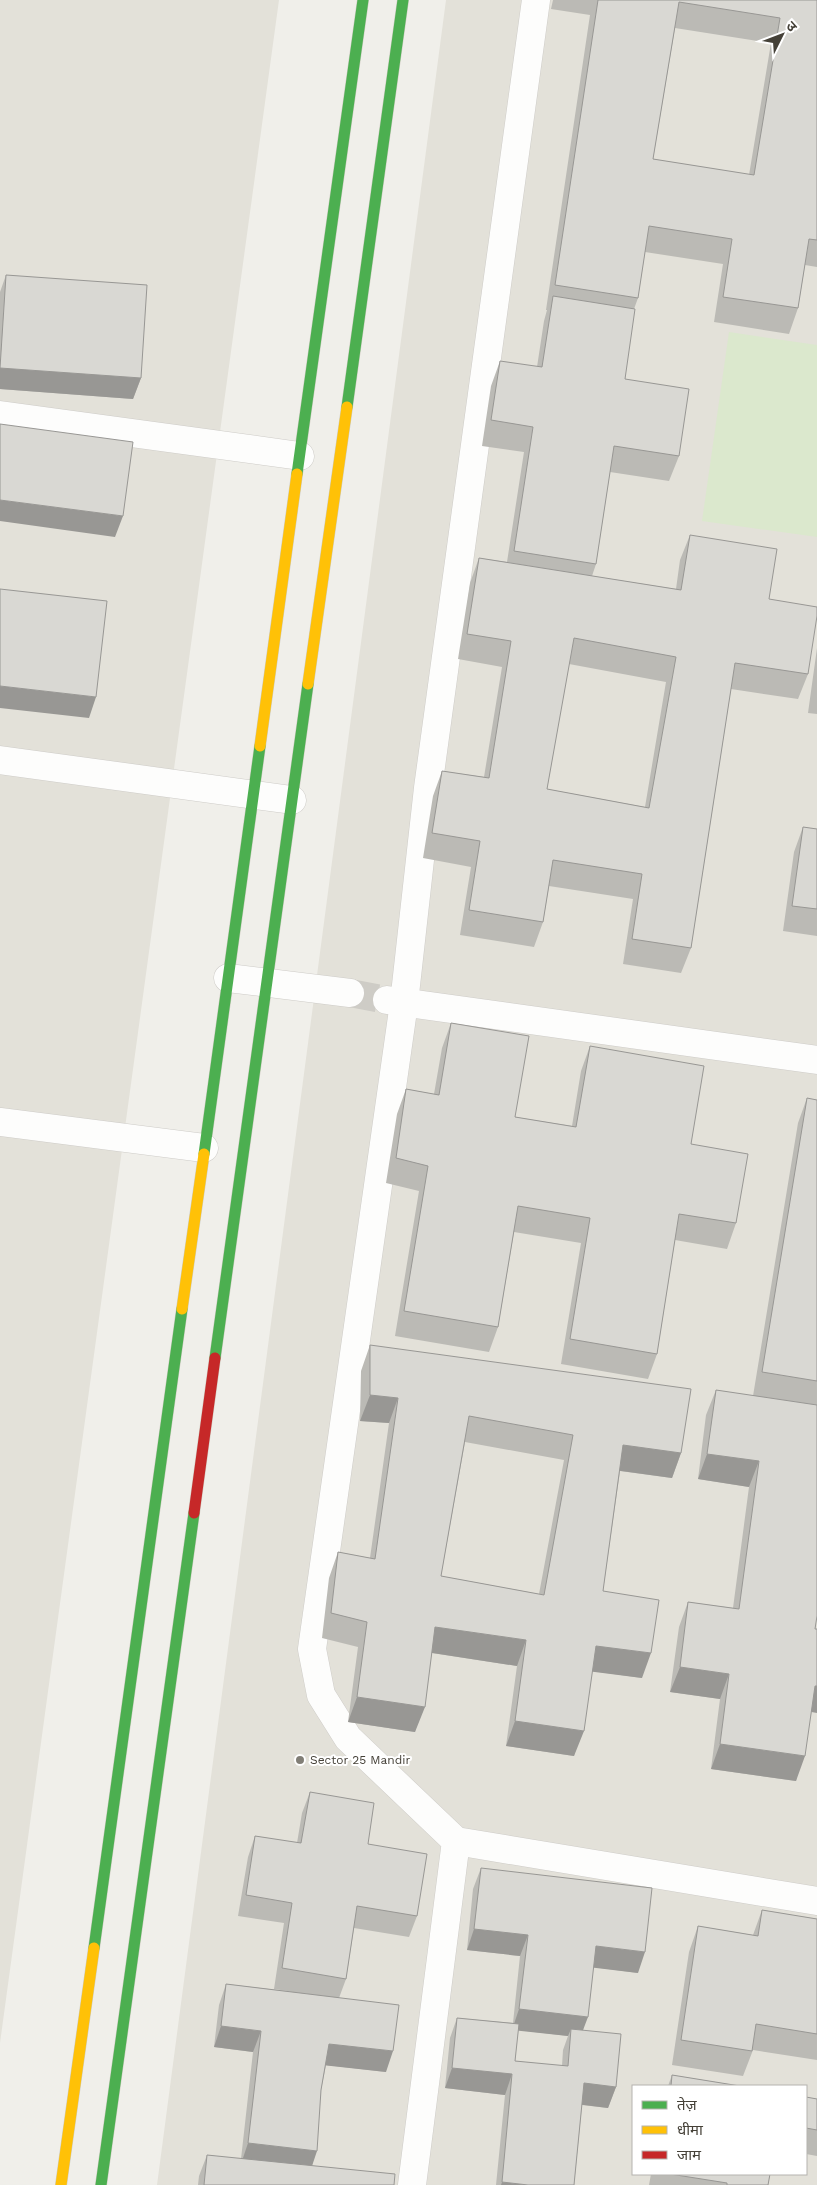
<svg xmlns="http://www.w3.org/2000/svg" width="817" height="2185" font-family="'Work Sans','Noto Sans Devanagari',sans-serif">
	<rect width="100%" height="100%" fill="#f0efea"/>
	<path fill="#e3e1d9" fill-rule="evenodd" d="M0 0H279L0 2043Z
		M446 0H817V2185H157ZM633 2086H806V2174H633Z"/>
	<path fill="#dbe8cd" d="M729 332 817 345V537L702 521Z"/>
	<g fill="none" stroke-linecap="round" stroke-linejoin="round">
		<path stroke="#ceccc6" stroke-width="28" stroke-dasharray="28 14" stroke-linecap="butt" d="M350 993 387 1000"/>
		<g stroke="#ceccc8" stroke-width="29">
			<path id="street" d="M536 0 428 788 404 1003 312 1649 321 1695 348 1738 456 1841 817 1901
				M0 415 300 456
				M0 760 292 800
				M228 978 350 993
				M387 1000 817 1060
				M0 1122 204 1148
				M412 2185 456 1841"/>
		</g>
		<g stroke="#ceccc2" stroke-width="12">
			<path id="fast" d="M347 407 403 0
				M297 474 363 0
				M204 1154 260 746
				M215 1358 308 684
				M94 1948 182 1309
				M101 2185 194 1513"/>
		</g>
		<g stroke="#ceccc2" stroke-width="12">
			<path id="slow" d="M308 684 347 407
				M260 746 297 474
				M182 1309 204 1154
				M61 2185 94 1948"/>
		</g>
		<g stroke="#ceccc2" stroke-width="12">
			<path id="jam" d="M194 1513 215 1358"/>
		</g>
		<use href="#street" stroke="#fdfdfc" stroke-width="28"/>
		<use href="#fast" stroke="#4caf50" stroke-width="11"/>
		<use href="#slow" stroke="#ffc107" stroke-width="11"/>
		<use href="#jam" stroke="#c62828" stroke-width="11"/>
	</g>
	<path fill="#bbbab5" fill-rule="evenodd" d="M553 0H817V267L805 265 798 308 789 334 714 322 723 264 645 252 638 298 634 309 625 379 679 456 669 481 610 472 596 564 592 576 676 589 680 560 690 535 769 599 808 674 798 699 731 689 691 948 681 973 623 964 633 899 549 886 543 922 534 947 460 935 471 867 423 858 433 796 442 771 484 777 502 667 458 659 470 583 479 558 507 562 524 452 482 446 491 386 500 361 537 367 544 321 547 310H546L590 15 551 9ZM675 28 771 43 749 175 653 159ZM569 664 666 682 645 807 547 789Z
		M6 275 141 378 133 399 0 389V292Z
		M817 648V714L808 713Z
		M803 827 817 829V936L783 931 794 852Z
		M451 1023 515 1117 572 1126 581 1071 590 1046 691 1144 736 1223 727 1249 675 1240 657 1354 648 1379 561 1364 581 1243 514 1232 498 1327 489 1352 395 1336 419 1191 386 1183 397 1114 406 1089 434 1094 442 1048Z
		M807 1098 817 1100V1616L815 1629 811 1712 796 1781 711 1769 720 1699 670 1692 679 1627 688 1602 733 1608 749 1487 698 1479 706 1415 716 1390 753 1396 798 1123Z
		M370 1345 681 1453 672 1478 620 1471 603 1591 642 1678 592 1671 574 1756 506 1746 517 1666 432 1653 415 1732 348 1722 358 1647 322 1638 329 1578 338 1552 370 1558 389 1423 360 1421 361 1371ZM465 1442 564 1460 539 1594 441 1576Z
		M310 1792 368 1844 417 1916 409 1937 354 1928 346 1979 339 1998 386 2072 326 2065 321 2090 312 2166 394 2185H198L199 2176 207 2155 241 2159 253 2052 214 2047 219 2005 226 1984 294 1992 274 1989 284 1923 238 1916 248 1857 255 1836 297 1843 302 1813Z
		M481 1868 638 1973 593 1967 583 2030 616 2087 608 2108 582 2105 574 2185H496L505 2095 445 2088 450 2038 457 2018 513 2023 520 1956 467 1950 473 1889ZM518 2030 568 2036 563 2050 562 2066 515 2061Z
		M762 1910 817 1919V2060L753 2050 743 2076 672 2065 689 1952 698 1926 753 1935Z
		M672 2075 740 2086H668Z
		M806 2097 817 2099V2156L806 2154Z
		M651 2174H770L768 2185H649Z"/>
	<path fill="#989794" d="M0 368 141 378 133 399 0 389Z
		M0 500 123 516 115 537 0 521Z
		M0 686 96 697 89 718 0 708Z
		M370 1395 398 1398 389 1423 360 1421Z
		M623 1445 681 1453 672 1478 614 1470Z
		M707 1454 759 1461 749 1487 698 1479Z
		M435 1627 526 1640 517 1666 426 1652Z
		M596 1646 651 1653 642 1678 587 1671Z
		M680 1667 729 1674 720 1699 670 1692Z
		M815 1686H817V1713L806 1711Z
		M357 1697 425 1707 415 1732 348 1722Z
		M515 1721 584 1731 574 1756 506 1746Z
		M720 1744 805 1756 796 1781 711 1769Z
		M474 1929 528 1935 520 1956 467 1950Z
		M596 1946 645 1952 638 1973 588 1967Z
		M519 2009 588 2017 580 2038 571 2029 568 2036 512 2030Z
		M221 2026 261 2031 253 2052 214 2047Z
		M329 2044 393 2051 386 2072 322 2065Z
		M452 2068 512 2074 505 2095 445 2088Z
		M584 2083 616 2087 608 2108 576 2104Z
		M248 2143 317 2151 310 2172 241 2164Z
		M502 2182 528 2185H501Z"/>
	<path fill="#d9d8d3" stroke="#989794" fill-rule="evenodd" d="M598 0H817V240L809 239 798 308 723 297 732 239 649 226 638 298 555 285ZM679 2 780 18 754 175 653 159Z
		M6 275 147 285 141 378 0 368Z
		M553 296 635 309 625 379 689 389 679 456 614 446 596 564 514 551 533 427 491 420 500 361 542 367Z
		M0 424 133 442 123 516 0 500Z
		M690 535 777 549 769 599 817 607V616L808 674 735 663 691 948 632 939 642 874 553 860 543 922 469 910 480 841 432 833 442 771 489 778 511 641 467 634 479 558 681 590ZM574 638 676 657 649 808 547 789Z
		M0 589 107 601 96 697 0 686Z
		M803 827 817 829V909L792 906Z
		M451 1023 529 1036 515 1117 576 1127 590 1046 704 1066 691 1144 748 1154 736 1223 679 1214 657 1354 570 1339 590 1218 518 1206 498 1327 404 1311 428 1166 396 1158 406 1089 439 1095Z
		M807 1098 817 1100V1381L762 1372Z
		M370 1345 691 1389 681 1453 623 1445 603 1591 659 1600 651 1653 596 1646 584 1731 515 1721 526 1640 435 1627 425 1707 357 1697 367 1622 331 1613 338 1552 375 1559 398 1398 370 1395ZM469 1416 573 1435 544 1595 441 1576Z
		M716 1390 817 1405V1616L815 1629H817V1686H815L805 1756 720 1744 729 1674 680 1667 688 1602 739 1609 759 1461 707 1454Z
		M310 1792 374 1803 368 1844 427 1854 417 1916 357 1906 346 1979 282 1968 292 1903 246 1895 255 1836 301 1843Z
		M481 1868 652 1888 645 1952 596 1946 588 2017 519 2009 528 1935 474 1929Z
		M762 1910 817 1919V2034L756 2024 752 2051 681 2040 698 1926 758 1936Z
		M226 1984 399 2005 393 2051 329 2044 321 2090 317 2151 248 2143 261 2031 221 2026Z
		M457 2018 519 2024 515 2061 568 2066 571 2029 621 2034 616 2087 584 2083 574 2185H528L502 2182 512 2074 452 2068Z
		M672 2075 740 2086H671Z
		M806 2097 817 2099V2130L806 2128Z
		M207 2155 395 2174 394 2185H204Z
		M670 2174H770L768 2185H727V2183Z"/>
	<circle fill="#817e76" stroke="#fff" stroke-width="2" cx="300" cy="1760" r="5"/>
	<g text-anchor="middle" stroke-width="4" stroke-linejoin="round" paint-order="stroke">
		<g font-size="12" fill="#454138" stroke="#fff" text-anchor="start">
			<text x="310" y="1764">Sector 25 Mandir</text>
		</g>
	</g>
	<rect x="632" y="2085" width="175" height="90" fill="#ffffff" stroke="#b5b3af"/>
	<rect x="642" y="2101" width="25" height="8" fill="#4caf50" stroke="#b5b3af"/>
	<text x="677" y="2110" font-size="15" fill="#454138">तेज़</text>
	<rect x="642" y="2126" width="25" height="8" fill="#ffc107" stroke="#b5b3af"/>
	<text x="677" y="2135" font-size="15" fill="#454138">धीमा</text>
	<rect x="642" y="2151" width="25" height="8" fill="#c62828" stroke="#b5b3af"/>
	<text x="677" y="2160" font-size="15" fill="#454138">जाम</text>
	<g transform="translate(782 35) rotate(48)" stroke="#ffffff" stroke-width="4" paint-order="stroke">
	<path d="M0-4L9 19L0 12L-9 19Z" fill="#454138"/>
	<text y="-8" font-size="14" font-weight="bold" text-anchor="middle" fill="#454138">उ</text>
	</g>
</svg>
